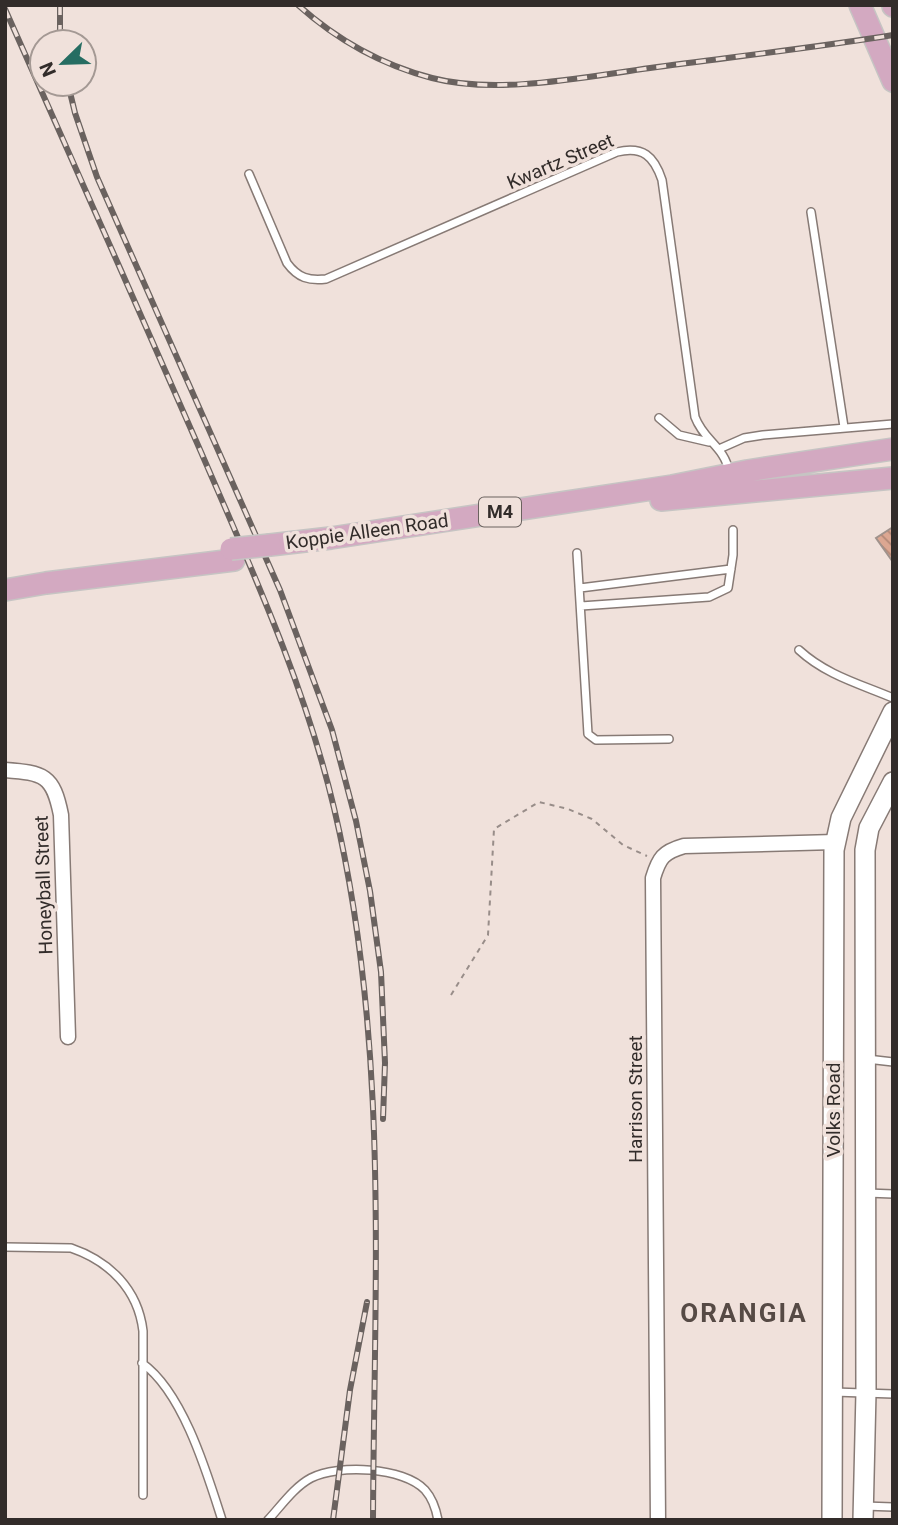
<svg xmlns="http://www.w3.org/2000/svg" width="898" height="1525" font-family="Roboto,sans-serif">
	<defs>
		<pattern id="building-back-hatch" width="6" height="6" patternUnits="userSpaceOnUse" patternTransform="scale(1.75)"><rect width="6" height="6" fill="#dca792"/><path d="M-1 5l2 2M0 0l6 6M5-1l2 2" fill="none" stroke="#b38877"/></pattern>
	</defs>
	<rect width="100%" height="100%" fill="#f0e1db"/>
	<path fill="url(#building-back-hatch)" stroke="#a0928c" stroke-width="2" d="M893 527V562L876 538Z"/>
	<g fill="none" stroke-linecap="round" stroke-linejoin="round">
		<g stroke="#877a75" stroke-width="10">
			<path id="lane" d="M249 174 287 263C298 278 309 281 326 279L617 152C643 146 654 156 662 180L695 417C704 441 725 447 729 472
				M811 212 844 427
				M659 418 679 435 709 442
				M719 449 744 438 763 435 893 424
				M577 553 588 734 596 740 669 739
				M580 588 731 569
				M581 606 709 597 728 588 733 555V530
				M799 650C826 675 860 684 893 698
				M867 1059 893 1062
				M867 1193 893 1194
				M5 1247 71 1248C109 1261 138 1289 143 1331V1495
				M142 1363C183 1392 207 1473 222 1520
				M834 1392 893 1394
				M864 1506 893 1507
				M268 1520C281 1506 294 1487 311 1478 338 1464 404 1467 425 1490 433 1499 436 1509 438 1520"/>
		</g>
		<g stroke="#877a75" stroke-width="17">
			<path id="street" d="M5 770C44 773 53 775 61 815L68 1037
				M658 1520 653 878C659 858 663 852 684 846L835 842"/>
		</g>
		<g stroke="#877a75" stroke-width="22">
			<path id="secondary" d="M832 1520 834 850 841 818 893 712
				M863 1520 866 1392 865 850 869 828 893 782"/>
		</g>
		<g stroke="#c6c4c3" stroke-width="24">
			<path id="primary" d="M860 5 893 81
				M893 5V6
				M661 500 893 478
				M270 545 331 538 672 486 747 471 893 449
				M5 590 46 583 234 560"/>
		</g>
		<path stroke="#988d89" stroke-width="2" stroke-dasharray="5 5" stroke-linecap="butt" d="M451 995 488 935 494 829 539 802 568 809 592 819 623 845 647 856"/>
		<use href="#lane" stroke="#fff" stroke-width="7"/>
		<use href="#street" stroke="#fff" stroke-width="14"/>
		<use href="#secondary" stroke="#fff" stroke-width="19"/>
		<use href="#primary" stroke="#d3a9c1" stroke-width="21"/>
		<g stroke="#6a625f" stroke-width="6">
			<path id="rail" d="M60 5V42
				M298 5C337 40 382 65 432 78 497 95 584 77 650 68 731 57 812 48 893 35
				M5 9C71 157 136 304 201 452 251 568 305 685 334 808 390 1045 374 1280 373 1520
				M68 84 75 113 97 177 280 590 332 730 356 821 370 891 381 972 385 1063 383 1119
				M333 1520 350 1390 367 1302"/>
		</g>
		<use href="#rail" stroke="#f0e1db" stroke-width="3.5" stroke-dasharray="10" stroke-linecap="butt"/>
		<g stroke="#c6c4c3" stroke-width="24" stroke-linecap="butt">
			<path id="primary-bridge" d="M231 549 270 545"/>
		</g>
		<use href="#primary-bridge" stroke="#d3a9c1" stroke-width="21"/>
	</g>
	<g text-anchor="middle" stroke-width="7" stroke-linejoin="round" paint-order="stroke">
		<rect fill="#f0e1db" stroke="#6b625f" stroke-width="2" x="479" y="497.5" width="42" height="29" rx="5"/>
		<g font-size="18" font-weight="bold" fill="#322c2a">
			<text x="500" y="518">M4</text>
		</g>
		<g font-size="19" fill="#322c2a" stroke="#f0e1db">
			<text transform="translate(560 161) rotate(-23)" y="7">Kwartz Street</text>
			<text transform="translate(367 531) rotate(-8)" y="7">Koppie Alleen Road</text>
			<text transform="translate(43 885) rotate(-92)" y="7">Honeyball Street</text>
			<text transform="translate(635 1099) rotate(-90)" y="7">Harrison Street</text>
			<text transform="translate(833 1110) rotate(-90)" y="7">Volks Road</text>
		</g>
		<g font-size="26" font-weight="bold" letter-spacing="2" fill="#564a45" stroke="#f0e1db">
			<text x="744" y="1322">ORANGIA</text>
		</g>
	</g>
	<rect width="898" height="1525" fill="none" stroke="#322c2a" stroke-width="14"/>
	<g transform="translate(63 63) rotate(247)"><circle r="33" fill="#f0e1db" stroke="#a49994" stroke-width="2"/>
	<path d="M0-5L12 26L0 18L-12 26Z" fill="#266d62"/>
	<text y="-10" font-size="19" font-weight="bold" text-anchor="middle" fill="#322c2a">N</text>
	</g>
</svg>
